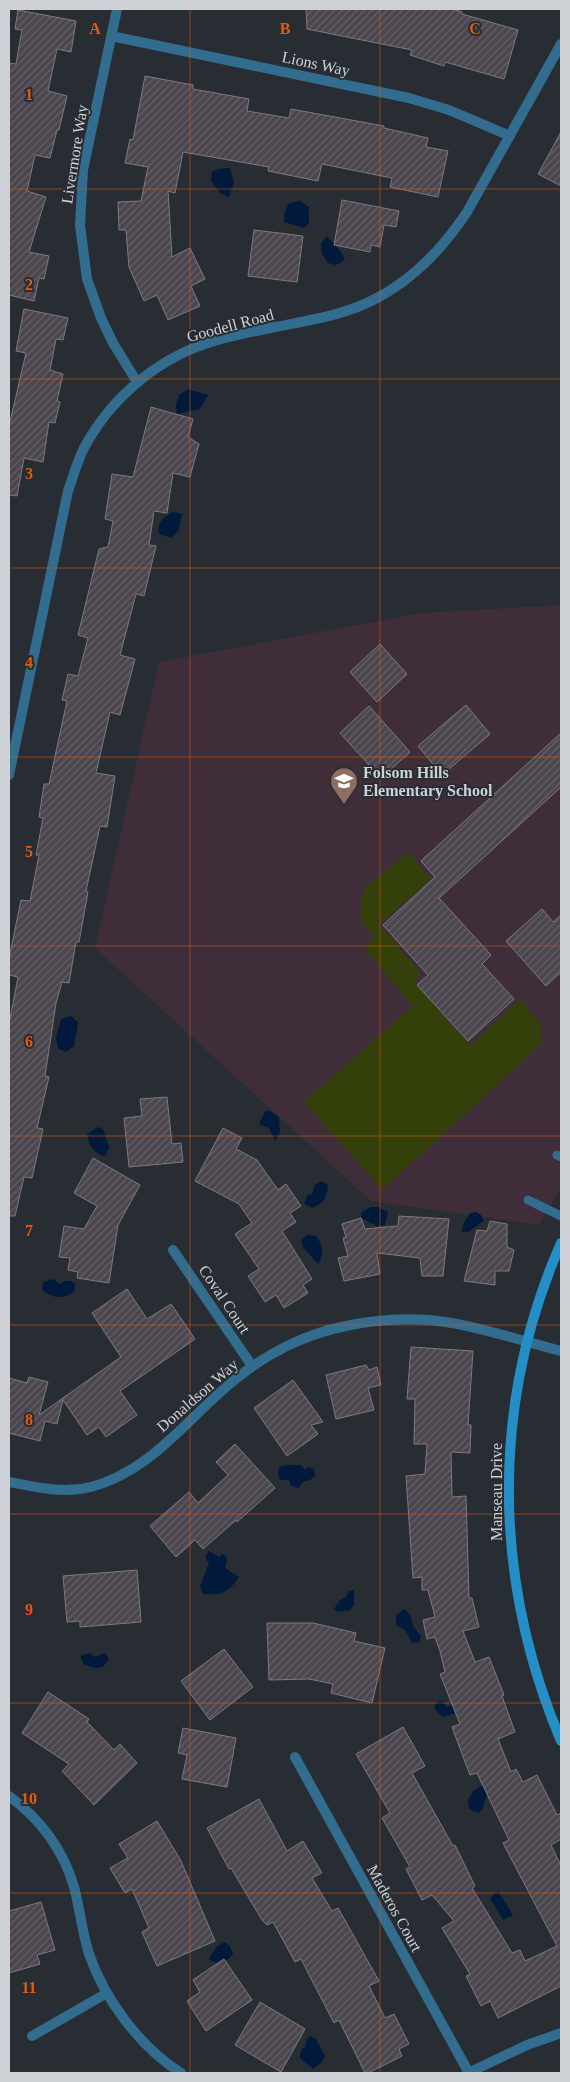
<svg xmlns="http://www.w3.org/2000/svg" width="570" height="2082" font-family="Georgia,serif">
	<defs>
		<pattern id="building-hatch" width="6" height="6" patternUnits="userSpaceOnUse" patternTransform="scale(1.25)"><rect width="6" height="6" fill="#4b464d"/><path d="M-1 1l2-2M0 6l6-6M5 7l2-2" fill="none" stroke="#646066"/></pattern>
	</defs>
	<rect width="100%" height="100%" fill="#282d34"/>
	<path fill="#3f2e3a" d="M561 605V1187L539 1225 371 1201 95 948 159 662 422 613Z"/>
	<path fill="#344009" d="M408 852 431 879 379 924 421 974 414 982 470 1045 520 999 540 1024 542 1042 523 1061 382 1190 304 1102 413 1006 364 948 375 937 360 919 363 890Z"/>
	<path fill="#01193b" d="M230 168 234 183 229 197 220 193 211 181 212 172 218 169Z
		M300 201 309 207V223L304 228 284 222V214L289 203Z
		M327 236 341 252 345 260 336 265 328 263 322 254 321 243Z
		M188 389 208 395 200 409 177 414 176 405 179 395Z
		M173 512 182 514 179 529 172 538 159 534C157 521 163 518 173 512Z
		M71 1016 78 1022 74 1046 66 1052 58 1049 56 1038 61 1019Z
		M265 1111H270L279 1117 280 1133 275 1141 269 1128 259 1124Z
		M98 1127 103 1129 109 1147 106 1155 104 1156C93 1153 89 1145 87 1134Z
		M322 1181 328 1185C327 1198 324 1203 312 1208L304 1204 307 1195 312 1194 315 1185Z
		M371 1207H378L388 1212 385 1225 377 1226 361 1218 362 1212Z
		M476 1212 481 1215 484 1221 468 1232H462L463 1224 470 1213Z
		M308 1235 316 1236C323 1246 325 1253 318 1264L302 1246V1239Z
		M54 1279 59 1284 65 1281H72L75 1285 74 1292C61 1299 54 1299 42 1290L43 1282Z
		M286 1465H301L305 1470 309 1467 314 1469 315 1476 310 1480 303 1482 299 1488 291 1486 289 1480H280L278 1475 279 1467Z
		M209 1551 219 1557 222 1554 226 1556 227 1561 225 1568 239 1577C229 1592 221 1596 203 1594L200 1586 209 1563 205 1558Z
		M354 1590V1605L350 1610 338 1612 334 1609 339 1601 347 1596 348 1591Z
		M405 1609 411 1616 412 1624 421 1637 419 1642 412 1643 405 1630 396 1625V1615Z
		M90 1653 95 1657 105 1653 109 1659 103 1667 96 1668 85 1665 81 1659V1655Z
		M438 1701H443L447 1707 461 1702 464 1711 443 1717 437 1712 434 1707Z
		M483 1785 487 1794 483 1808 479 1813 469 1809 468 1800 474 1790Z
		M498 1891 513 1915 503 1920 490 1898Z
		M225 1942 230 1946 233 1954 227 1960 216 1963 209 1959 217 1946Z
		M310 2036 316 2039 325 2056 321 2063 313 2069 300 2058 301 2050 305 2047 307 2039Z"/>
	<path fill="url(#building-hatch)" stroke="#7e7981" d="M306 9H452L462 12V14L518 30 504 79 445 62 444 66 410 55 412 50 307 29Z
		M18 10 76 21 71 52 57 49 48 91 67 96 59 130H57L50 158 35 155 27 191 46 197 29 252 49 256 44 279 39 278 34 301 9 295V63L16 64 22 30 15 29Z
		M145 76 193 85V89L249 99 247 111 289 118 291 109 384 126V128L428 138 426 147 448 151 438 197 390 187 392 178 322 164 318 181 268 171 269 167 183 152 175 193 168 191 172 257 190 248 205 279 191 286 200 306 168 320 157 295 144 301 129 267 126 230H119L118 202 141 201 148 167 125 163 130 139 133 140Z
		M561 132V186L538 174Z
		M342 200 399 211 396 227 384 225 380 247 371 245 370 252 334 245Z
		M254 230 303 236 297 282 248 276Z
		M24 309 68 318 63 340 56 339 50 370 63 374 57 401 60 402 55 423 49 422 43 462 24 458 17 496 9 495V426L26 353 16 351Z
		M151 407 193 419 188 437 199 444 190 477 173 473 167 513 154 511 149 545 156 546 144 596 136 594 120 655 135 659 120 715 110 712 96 773 115 776 107 827 100 826 86 891 88 892 79 942H76L69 983 62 982 56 1003 45 1076 49 1077 37 1128 43 1129 32 1178 24 1177 15 1216H9V1024L18 977 9 975V959L21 900 30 901 39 855H36L43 818 39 817 44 784H49L67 701 62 700 68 674 78 676 88 638 78 635 99 549 108 547 113 521 105 519 112 474 133 477Z
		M380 644 407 674 377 702 350 672Z
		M466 705 490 734 442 775 418 746Z
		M369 706 410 752 381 778 340 733Z
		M561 733V787L439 898 491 955 482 964 514 999 468 1041 417 985 428 975 383 925 435 877 421 861Z
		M542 909 553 922 561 915V972L546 986 506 941Z
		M167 1097 172 1144 181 1143 183 1162 129 1167 124 1118 142 1116 140 1099Z
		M223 1128 242 1138 236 1149 257 1160 278 1190 286 1184 301 1206 290 1213 296 1222 282 1231 312 1279 303 1285 308 1293 284 1308 276 1295 265 1302 248 1276 259 1269 235 1234 252 1223 239 1204 195 1181Z
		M93 1158 140 1185 118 1225 109 1283 77 1278 78 1272 68 1270 70 1258 59 1257 64 1226 84 1229 97 1206 74 1193Z
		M399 1216 449 1219 443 1276H422L420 1258 377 1253 380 1274 344 1281 338 1258 348 1256 343 1238 346 1237 342 1224 361 1218 365 1229 398 1226Z
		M490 1221 507 1224V1247L514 1250 509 1271H495V1285L464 1281 477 1230 487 1231Z
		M127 1289 147 1319 171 1304 195 1339 120 1391 137 1415 106 1437 99 1427 87 1435 63 1400 57 1424 45 1421 40 1441 9 1433V1378L27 1383 29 1377 48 1382 39 1415 121 1357 92 1313Z
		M411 1347 473 1351 468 1425H471L470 1453 451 1452 452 1497 466 1496 469 1598H472L479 1627 463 1631 475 1662 489 1657 504 1695 502 1696 515 1732 498 1739 511 1772 516 1769 523 1782 537 1775 557 1815 561 1813V1839L551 1845 561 1866V1986L498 2018 490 2001 481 2006 466 1976 470 1974 442 1928 454 1921 432 1895 422 1900 406 1869 410 1867 382 1818 390 1813 356 1754 403 1727 425 1766 412 1773 453 1846 455 1845 475 1886 472 1888 512 1953 520 1950 525 1961 557 1946 503 1843 509 1840 477 1773 470 1775 452 1727 460 1724 440 1674 445 1672 440 1651 435 1637 427 1639 423 1620 435 1617 428 1590H422V1577L413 1578 406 1476 425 1474 427 1444H414L415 1399H407Z
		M366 1365 369 1370 377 1367 381 1385 368 1388 374 1410 336 1419 326 1375Z
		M293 1380 323 1422 311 1425 318 1434 287 1456 254 1408Z
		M235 1444 275 1488 237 1522 236 1520 203 1549 195 1540 176 1557 150 1526 189 1492 198 1503 228 1475 216 1462Z
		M137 1570 141 1622 80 1627V1621L67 1622 63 1576Z
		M267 1623H313L356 1633 354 1641 385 1648 372 1703 331 1693 333 1684 309 1679 269 1680Z
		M224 1649 253 1687 210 1720 181 1681Z
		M48 1692 89 1719 87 1722 114 1750 120 1744 137 1763 94 1805 62 1771 69 1764 22 1733Z
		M183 1728 236 1738 227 1787 182 1779 187 1755 178 1753Z
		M259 1799 287 1851 303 1841 322 1873 312 1878 332 1911 338 1908 379 1981 369 1986 385 2018 394 2014 409 2044 399 2049 402 2056 368 2073H365L339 2020 334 2023 301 1959 295 1962 273 1922 267 1925 262 1920 231 1868 229 1869 207 1828Z
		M157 1821 181 1861 215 1941 157 1966 142 1932 149 1928 132 1889 125 1893 110 1868 128 1858 119 1844Z
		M41 1902 55 1950 37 1955 40 1964 9 1973V1911Z
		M224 1959 252 2000 206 2031 187 2001 200 1992 193 1980Z
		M260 2002 305 2029 281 2072 235 2045Z"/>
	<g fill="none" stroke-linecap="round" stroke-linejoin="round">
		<path stroke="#326c8e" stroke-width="9" d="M557 1155 561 1157
			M528 1200 561 1216"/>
		<path stroke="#326c8e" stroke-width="10" d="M117 9 83 170 80 225 87 279 101 318 113 343 137 382
			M111 36 409 98 449 110 510 136
			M9 775 68 491C73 477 77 462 84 448 109 401 154 361 205 344 228 336 252 332 275 327 310 320 346 315 377 298 415 278 443 248 467 212L561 44
			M173 1250 252 1366
			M9 1482C36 1487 63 1494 91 1487 150 1472 187 1419 232 1382 264 1355 304 1334 346 1326 373 1320 401 1318 429 1320 473 1324 518 1340 561 1351
			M295 1757 469 2073
			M9 1796C40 1819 63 1849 74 1887 80 1909 82 1932 89 1954 105 2000 140 2047 181 2073
			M32 2036 107 1993
			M468 2073 527 2045 561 2033"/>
		<path stroke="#248fc6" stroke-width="10" d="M561 1243C490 1405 493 1580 561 1741"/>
	</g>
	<path fill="none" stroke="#e8590c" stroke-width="1" stroke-opacity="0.55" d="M190 9V2073M380 9V2073M9 189H561M9 379H561M9 568H561M9 757H561M9 946H561M9 1136H561M9 1325H561M9 1514H561M9 1703H561M9 1893H561"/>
	<defs>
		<g id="school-pin" transform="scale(1.4375)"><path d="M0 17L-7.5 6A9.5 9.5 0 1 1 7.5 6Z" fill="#8d6e63" stroke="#282d34"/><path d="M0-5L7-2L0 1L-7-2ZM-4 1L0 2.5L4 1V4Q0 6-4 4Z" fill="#fff"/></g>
	</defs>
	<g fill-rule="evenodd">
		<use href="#school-pin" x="344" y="781"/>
	</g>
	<g text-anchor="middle" stroke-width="4" stroke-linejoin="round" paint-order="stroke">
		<g font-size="16" fill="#ced1d5" stroke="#282d34">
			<text transform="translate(316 63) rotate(12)" y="6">Lions Way</text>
			<text transform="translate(74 154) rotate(-81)" y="6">Livermore Way</text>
			<text transform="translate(230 325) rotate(-15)" y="6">Goodell Road</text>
			<text transform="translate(225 1299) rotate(56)" y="6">Coval Court</text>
			<text transform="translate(197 1395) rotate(-41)" y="6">Donaldson Way</text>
			<text transform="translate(496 1492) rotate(-90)" y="6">Manseau Drive</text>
			<text transform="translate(395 1908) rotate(61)" y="6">Maderos Court</text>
		</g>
		<g font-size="16" font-weight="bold" fill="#ced1d5" stroke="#282d34" text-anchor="start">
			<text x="363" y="778">Folsom Hills<tspan x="363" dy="18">Elementary School</tspan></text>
		</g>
	</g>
	<g font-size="16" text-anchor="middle" font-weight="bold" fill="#e8590c" stroke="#282d34" stroke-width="4" stroke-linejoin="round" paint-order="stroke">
		<text x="95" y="34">A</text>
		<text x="285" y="34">B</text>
		<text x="475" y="34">C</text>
		<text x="29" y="100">1</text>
		<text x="29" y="290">2</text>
		<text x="29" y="479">3</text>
		<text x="29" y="668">4</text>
		<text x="29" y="857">5</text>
		<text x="29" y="1047">6</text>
		<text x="29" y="1236">7</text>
		<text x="29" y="1425">8</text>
		<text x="29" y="1615">9</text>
		<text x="29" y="1804">10</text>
		<text x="29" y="1993">11</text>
	</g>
	<rect width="570" height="2082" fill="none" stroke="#ced1d5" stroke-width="20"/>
</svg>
